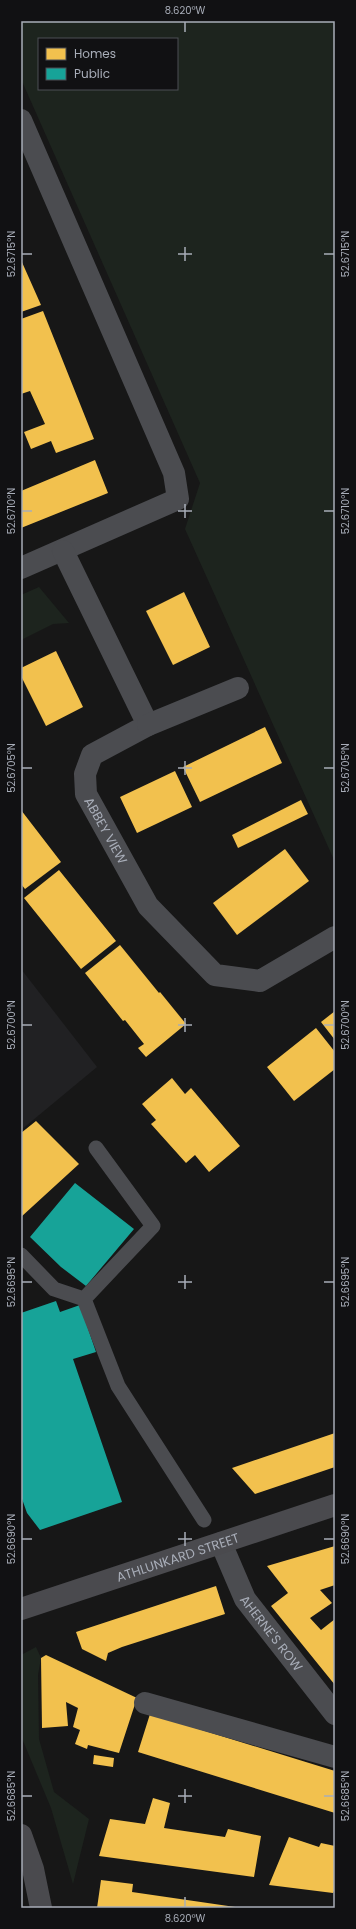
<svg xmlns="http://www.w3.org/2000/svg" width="356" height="1929" font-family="Poppins,sans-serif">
	<rect width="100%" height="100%" fill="#171717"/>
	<path fill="#212123" d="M21 969 97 1067 21 1130Z"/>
	<path fill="#1d241e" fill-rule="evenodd" d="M21 21H335V862L185 529 200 483 21 79ZM39 39H177V89H39Z
		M39 587 69 623 53 624 21 640V595Z
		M36 1647 41 1658 38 1675 39 1739 54 1792 89 1819 73 1884 51 1808 21 1736V1655Z"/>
	<path fill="#f2c14e" d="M21 260 41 305 21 312Z
		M43 311 94 439 56 453 51 441 31 449 24 432 45 424 30 391 21 394V319Z
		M95 460 108 493 21 528V491Z
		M184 592 210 647 173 665 146 611Z
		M56 651 83 707 46 726 21 676V668Z
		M265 727 282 763 200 802 183 767Z
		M175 771 192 807 137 833 120 797Z
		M301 800 308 814 238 848 232 835Z
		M21 810 61 862 25 889 21 884Z
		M285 849 309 881 237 935 213 903Z
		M59 870 116 941 81 969 24 898Z
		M120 945 159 993 160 992 186 1024 146 1057 138 1048 144 1044 125 1020 123 1021 85 973Z
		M335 1011V1040L321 1022Z
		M316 1028 335 1052V1069L294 1101 267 1067Z
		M172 1078 185 1094 191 1088 240 1146 209 1172 195 1155 186 1163 151 1124 156 1120 142 1104Z
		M36 1121 79 1164 21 1217V1133Z
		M335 1433V1467L255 1494 232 1468Z
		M335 1546V1585L320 1590 332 1603 310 1618 321 1630 335 1619V1646L334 1647 335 1649V1685L271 1606 288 1593 267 1566Z
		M216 1586 225 1614 122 1647 108 1653 106 1661 82 1649 76 1632Z
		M46 1655 137 1698 119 1753 88 1745 87 1749 75 1744 80 1730 73 1727 78 1708 66 1702 68 1726 42 1728 41 1658Z
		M150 1714 335 1771V1813L138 1752Z
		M94 1755 114 1758 113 1767 93 1764Z
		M153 1798 170 1803 164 1828 225 1837 228 1829 261 1836 254 1877 99 1856 110 1819 145 1824Z
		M289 1837 319 1847 321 1843 335 1846V1889L333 1893 269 1885Z
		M101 1880 133 1884 132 1892 242 1908H97Z"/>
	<path fill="#17a398" d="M75 1183 134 1229 86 1286 61 1267 30 1237Z
		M56 1301 60 1312 80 1305 96 1352 73 1359 122 1502 40 1530 27 1513 21 1496V1313Z"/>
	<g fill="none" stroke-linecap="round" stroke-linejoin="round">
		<path stroke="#4b4c50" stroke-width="15" d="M21 1255 54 1289 84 1299 118 1386 204 1520
			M84 1299 153 1226 96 1148"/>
		<g stroke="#4b4c50" stroke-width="22">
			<path d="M21 120 174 473 178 499 21 568"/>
			<path id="s1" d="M63 551 148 725 92 755 85 774 86 794 148 906 215 975 260 981 335 937"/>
			<path d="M148 725 238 688"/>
			<path id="s2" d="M221 1543 245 1599 335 1714"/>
			<path d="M145 1703 335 1757"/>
		</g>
		<g stroke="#4a4a4e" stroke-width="22">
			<path id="s3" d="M21 1609 335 1505"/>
			<path d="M21 1835 33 1869 41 1908"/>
		</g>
	</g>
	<path fill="none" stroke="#a8adb8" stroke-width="1.5" d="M185 22V32M185 247V261M22 254H32M178 254H192M324 254H334M185 504V518M22 511H32M178 511H192M324 511H334M185 761V775M22 768H32M178 768H192M324 768H334M185 1018V1032M22 1025H32M178 1025H192M324 1025H334M185 1275V1289M22 1282H32M178 1282H192M324 1282H334M185 1532V1546M22 1539H32M178 1539H192M324 1539H334M185 1789V1803M22 1796H32M178 1796H192M324 1796H334M185 1897V1907"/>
	<g text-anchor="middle" stroke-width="4" stroke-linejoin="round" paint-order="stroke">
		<g font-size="13" fill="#a8adb8" stroke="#111113">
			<text dy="5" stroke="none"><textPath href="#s1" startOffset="339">ABBEY VIEW</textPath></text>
			<text dy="5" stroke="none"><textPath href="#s3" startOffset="165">ATHLUNKARD STREET</textPath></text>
			<text dy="5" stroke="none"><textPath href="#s2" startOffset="104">AHERNE'S ROW</textPath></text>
		</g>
	</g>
	<rect width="356" height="1929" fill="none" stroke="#111113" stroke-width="44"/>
	<rect x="38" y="38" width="140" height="52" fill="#111113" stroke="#4d4f55"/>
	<rect x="46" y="48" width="20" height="12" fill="#f2c14e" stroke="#4d4f55"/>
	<text x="74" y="58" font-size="12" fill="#a8adb8">Homes</text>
	<rect x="46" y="68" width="20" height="12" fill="#17a398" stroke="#4d4f55"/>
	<text x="74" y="78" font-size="12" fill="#a8adb8">Public</text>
	<rect x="22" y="22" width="312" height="1885" fill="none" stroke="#a8adb8" stroke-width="1.5"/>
	<g font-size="10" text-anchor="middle" fill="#a8adb8">
		<text x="185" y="14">8.620°W</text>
		<text transform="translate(11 254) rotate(-90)" y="4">52.6715°N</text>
		<text transform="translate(345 254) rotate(-90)" y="4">52.6715°N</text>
		<text transform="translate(11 511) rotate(-90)" y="4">52.6710°N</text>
		<text transform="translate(345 511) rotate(-90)" y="4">52.6710°N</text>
		<text transform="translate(11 768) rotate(-90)" y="4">52.6705°N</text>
		<text transform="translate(345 768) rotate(-90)" y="4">52.6705°N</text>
		<text transform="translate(11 1025) rotate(-90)" y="4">52.6700°N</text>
		<text transform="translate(345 1025) rotate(-90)" y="4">52.6700°N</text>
		<text transform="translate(11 1282) rotate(-90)" y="4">52.6695°N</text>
		<text transform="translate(345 1282) rotate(-90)" y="4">52.6695°N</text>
		<text transform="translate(11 1539) rotate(-90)" y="4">52.6690°N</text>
		<text transform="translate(345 1539) rotate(-90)" y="4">52.6690°N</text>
		<text transform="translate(11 1796) rotate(-90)" y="4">52.6685°N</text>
		<text transform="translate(345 1796) rotate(-90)" y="4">52.6685°N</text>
		<text x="185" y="1922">8.620°W</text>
	</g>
</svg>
